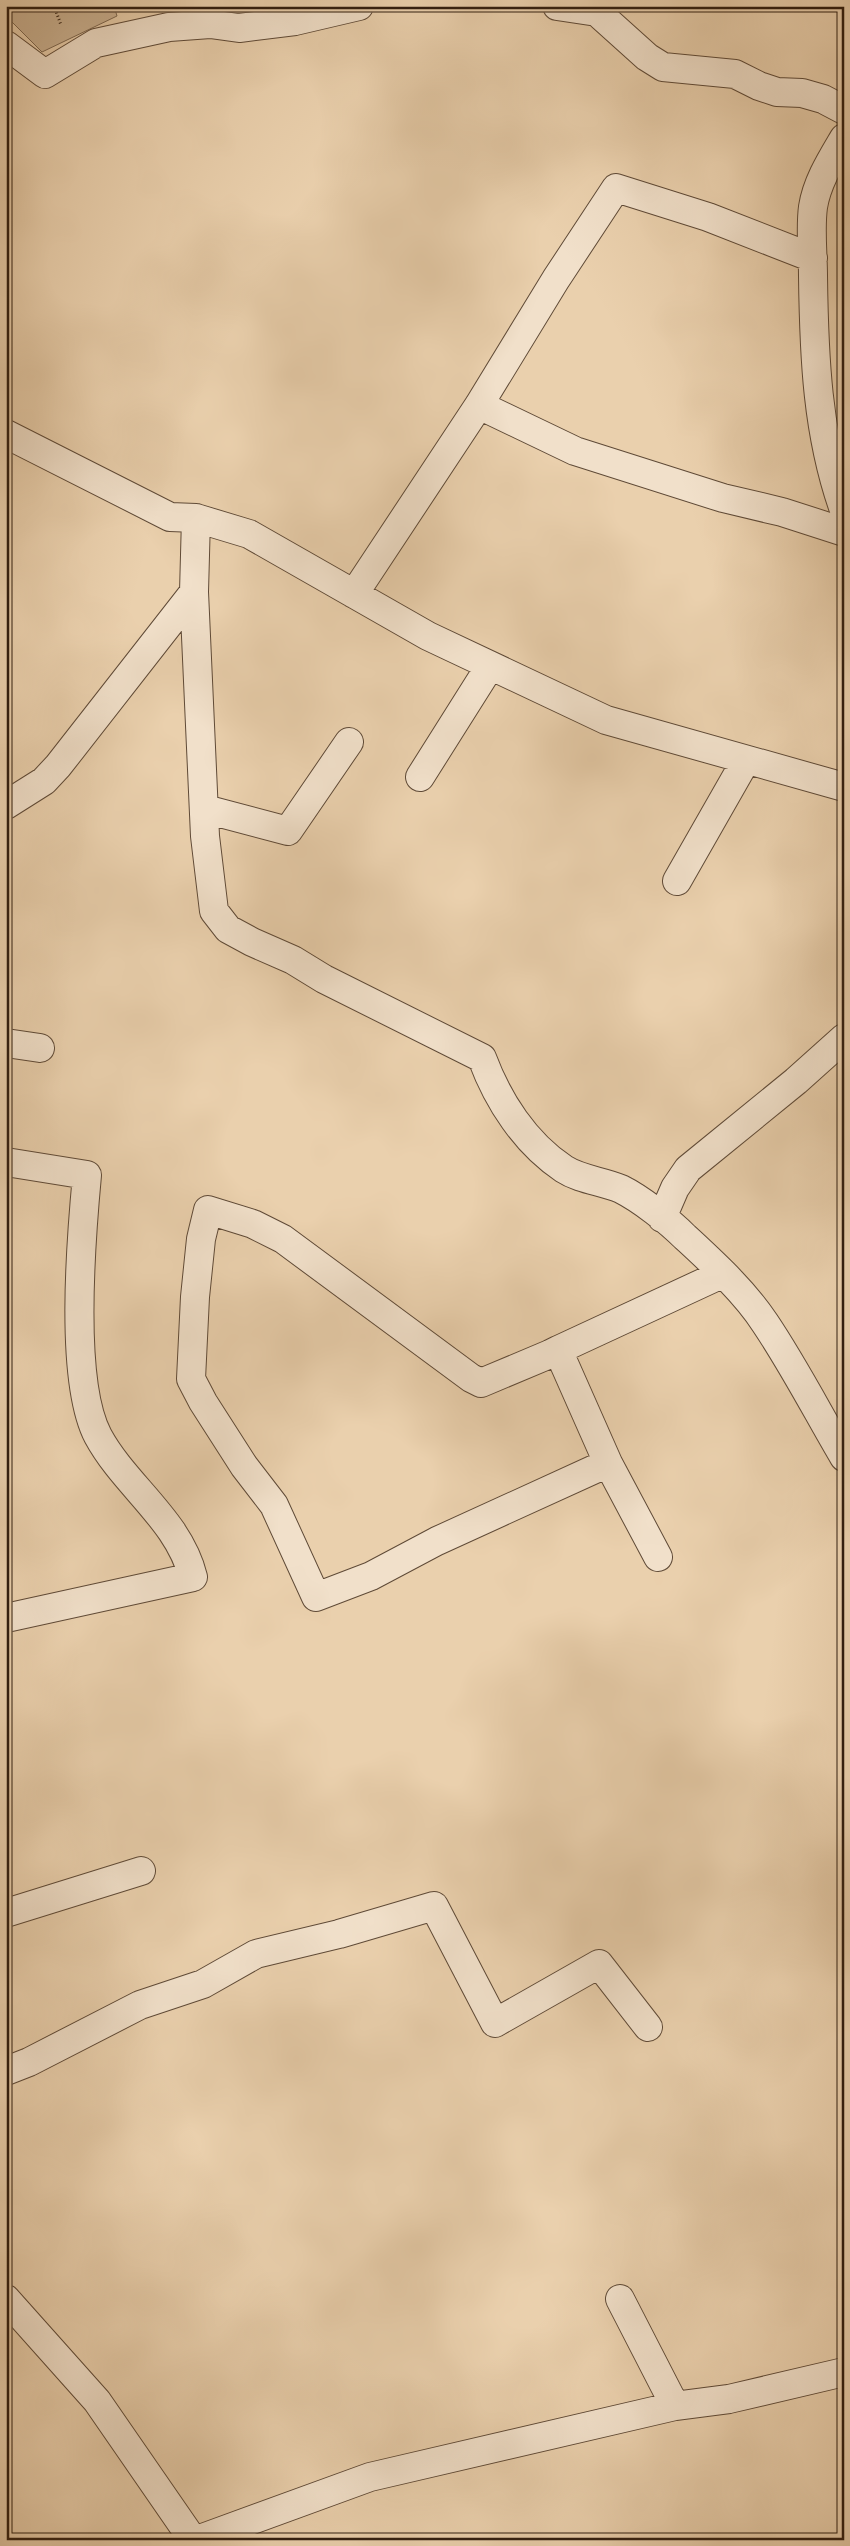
<svg xmlns="http://www.w3.org/2000/svg" width="850" height="2546" font-family="'IM FELL French Canon',serif">
	<rect width="100%" height="100%" fill="#ead0ad"/>
	<filter id="stains"><feTurbulence type="fractalNoise" baseFrequency=".004" numOctaves="4"/><feColorMatrix values="0 0 0 0 .2 0 0 0 0 .09 0 0 0 0 .02 0 0 0 .5 -.17"/></filter>
	<radialGradient id="worn" r=".72"><stop offset=".6" stop-color="#630" stop-opacity="0"/><stop offset="1" stop-color="#630" stop-opacity=".3"/></radialGradient>
	<path fill="#cbb292" stroke="#7e6851" d="M6 6H114L117 16 42 52 6 16Z"/>
	<g fill="none" stroke-linecap="round" stroke-linejoin="round">
		<path stroke="#7a644e" stroke-width="11" d="M11 6H17
			M836 6 844 9"/>
		<g stroke="#5f4a37" stroke-width="30">
			<path id="minor" d="M557 6 597 12 647 57 663 67 735 74 759 86 777 92 802 93 823 99 844 110
				M6 45 45 74 96 43 169 27 210 24 239 28 295 21 359 6
				M844 138C831 160 817 182 813 207 810 229 813 254 813 276 814 356 817 434 844 510
				M479 405 575 451 723 498 782 512 844 532
				M6 434 170 517 196 518 249 534 428 636 606 720 844 787
				M196 518 194 592 205 836 214 911 228 929 252 942 293 960 324 979 482 1058C498 1101 525 1143 564 1169 581 1180 603 1181 621 1189 641 1199 669 1221 685 1237 713 1263 744 1291 765 1323 794 1366 818 1413 844 1457
				M354 594 479 405 556 279 616 188 708 217 813 258
				M420 777 490 666
				M6 805 44 781 58 766 194 592
				M205 809 288 831 349 742
				M677 881 746 760
				M6 1043 40 1048
				M6 1162 87 1175C81 1239 69 1381 98 1436 125 1486 179 1520 193 1577L6 1618
				M662 1218 675 1188 688 1169 796 1081 844 1038
				M558 1350 608 1463 437 1541 371 1576 316 1597 274 1505 244 1466 203 1402 191 1379 195 1297 201 1239 208 1210 253 1224 283 1239 471 1378 481 1383 550 1354 558 1350 722 1274
				M608 1463 658 1557
				M6 1913 141 1871
				M6 2071 29 2062 140 2005 203 1984 256 1954 339 1934 434 1906 495 2023 599 1964 648 2027
				M6 2299 97 2401 193 2540
				M620 2299 675 2406
				M197 2540 370 2477 675 2406 729 2399 844 2372"/>
		</g>
		<path stroke="#311e10" stroke-width="3" stroke-dasharray="1 2.5" stroke-linecap="butt" d="M54 6 61 25"/>
		<use href="#minor" stroke="#f1e0ca" stroke-width="28"/>
	</g>
	<rect width="850" height="2546" fill="none" stroke="#ead0ad" stroke-width="25"/>
	<rect x="8" y="8" width="835" height="2531" fill="none" stroke="#311e10" stroke-width="2.5"/>
	<rect x="12" y="12" width="825" height="2521" fill="none" stroke="#311e10"/>
	<rect width="100%" height="100%" filter="url(#stains)"/>
	<rect width="100%" height="100%" fill="url(#worn)"/>
</svg>
